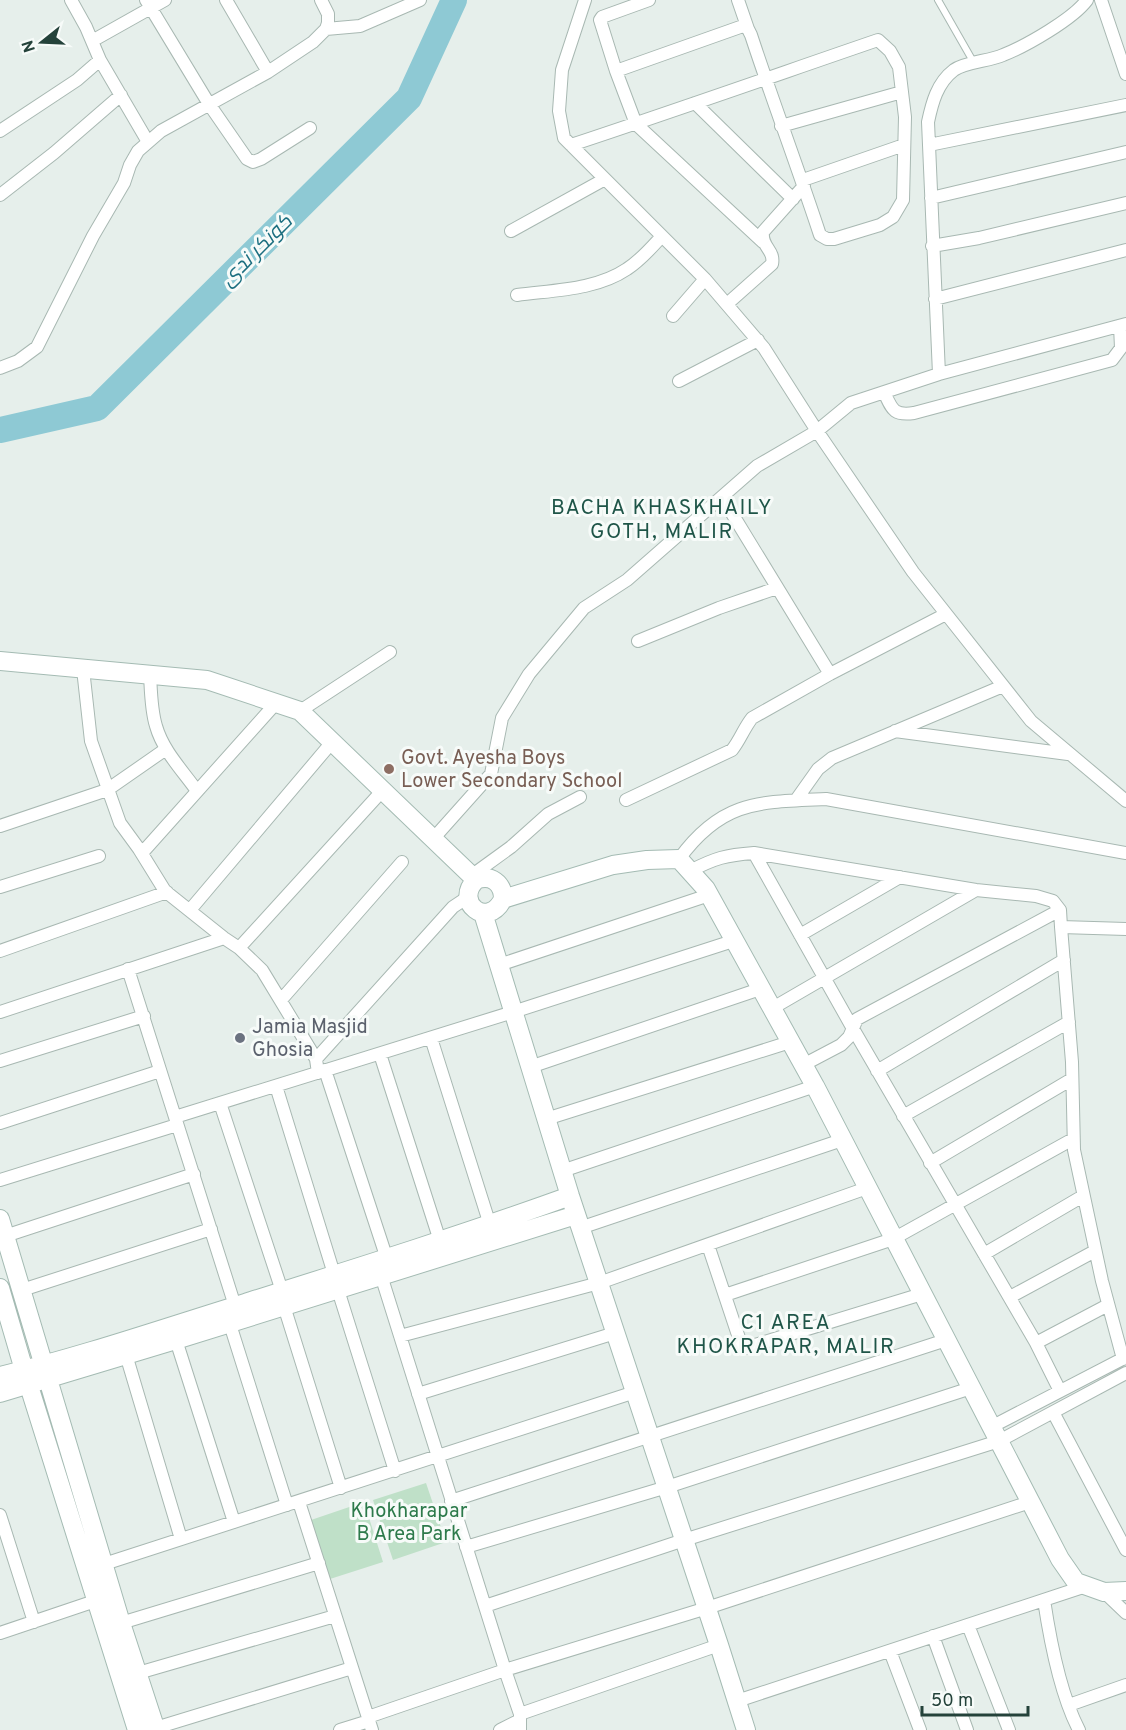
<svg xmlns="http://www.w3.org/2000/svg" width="1126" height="1730" font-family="Overpass,Cairo,sans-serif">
	<rect width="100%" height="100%" fill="#e6efeb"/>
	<path fill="#bfe0c8" d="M426 1483 446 1542 393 1560 373 1500Z
		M364 1502 383 1562 330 1579 311 1520Z"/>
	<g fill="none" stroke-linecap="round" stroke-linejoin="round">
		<path stroke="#8ec9d4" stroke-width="26" d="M0 430 97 408 409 98 454 0"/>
		<g stroke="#a8b8b2" stroke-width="8">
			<path id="lane" d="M938 0 974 63"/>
		</g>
		<g stroke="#a8b8b2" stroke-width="14">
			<path id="street" d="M71 0 86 27 100 60 148 142
				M146 0 209 104 247 159 253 162 261 159 310 128
				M226 0 268 72
				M585 0 562 70 559 111 564 138 705 279 764 348 817 431 913 572 1031 721 1126 801
				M649 0 602 17 600 20 616 71 636 124 763 242
				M738 0 748 29
				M1101 0 1126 74
				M326 29 360 26 420 0
				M92 41 165 0
				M695 103 793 199
				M781 126 902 92
				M0 131 77 80 100 60
				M571 145C674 111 776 75 878 40L890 51 899 67 905 117 903 200 893 217 880 225 834 239H827L820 235C798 168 773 102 751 35L748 29 743 26 616 71
				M929 145 1126 105
				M803 180 904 145
				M0 195 54 153 121 95
				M931 198 1126 152
				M511 231 605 179
				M932 246 979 238 1126 203
				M517 295C554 290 596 290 627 269 641 260 651 248 662 236
				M935 299 1126 250
				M727 304 772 264C775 250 761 247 763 232L804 186
				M673 316 705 279
				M0 368 18 361 37 347 93 236 124 183 130 165 138 151 161 131 268 72 313 42 326 29 328 23V14L321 0
				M939 374 928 122C932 103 937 83 954 70 965 62 990 61 1003 55 1026 46 1073 19 1087 0
				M679 381 758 340
				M884 392C892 409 893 416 914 413L1112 360 1121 348 1120 326
				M722 497 830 674
				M638 641 719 608 777 588
				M83 669 91 741 120 823 139 849 165 891 224 938 239 948 262 970 316 1059 318 1073
				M150 674C151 692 151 710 156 726 163 751 183 771 197 791
				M300 711 390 652
				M895 731 1068 754
				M626 800 732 750C740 740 744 728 752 718L830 674 946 614
				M796 800 818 769 832 758 1003 686
				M0 826 107 790 166 749
				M433 839 491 774 502 718 529 674 584 608 627 580 757 466 817 431 851 403 939 374 1126 324
				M142 853 277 702
				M754 853 852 1027 1036 1343 1060 1391
				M679 859C722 800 759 802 826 799L1126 853
				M690 871C715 858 726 855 754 853L976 890 1036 896 1053 901 1060 910 1061 927 1072 1062 1074 1150 1102 1281 1123 1359
				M471 876 511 847 548 814 580 797
				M0 887 99 856
				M190 910 333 741
				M1061 927 1126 929
				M800 935 900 877
				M239 948 383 790
				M0 951 167 892
				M499 965 709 895
				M128 969 235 1306
				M281 1000 402 862
				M771 1009 976 890
				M0 1012 224 938
				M431 1038 490 1225
				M380 1054 440 1241
				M316 1059 453 907 468 897
				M0 1061 144 1016
				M803 1065 841 1045 849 1037 857 1019 1060 910
				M530 1067 760 989
				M325 1070 387 1259
				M877 1071 1064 960
				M276 1086 334 1274
				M220 1103 282 1291
				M903 1116 1069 1022
				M175 1117 513 1012 733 941
				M546 1119 790 1042
				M0 1123 160 1071
				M930 1163 1072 1079
				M562 1171 815 1086
				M0 1180 177 1125
				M580 1228 842 1140
				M5 1236 194 1174
				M708 1245 741 1344 745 1348 922 1294
				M984 1254 1083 1196
				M22 1290 211 1229
				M338 1290 395 1471
				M725 1295 893 1239 1073 1139
				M1010 1297 1095 1251
				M284 1306 341 1488
				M228 1318 287 1505
				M400 1336 599 1283 867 1188
				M176 1340 234 1522
				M1036 1343 1108 1305
				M124 1348 181 1539
				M418 1394 615 1333
				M1053 1412 1126 1550
				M991 1427 1126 1357
				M451 1501 946 1340
				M299 1502 372 1730
				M0 1515 34 1622
				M466 1547 667 1487 971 1388
				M98 1566 635 1392
				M1104 1592 1126 1613
				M1044 1600C1050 1640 1060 1694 1079 1730
				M485 1606 684 1540 999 1441 1126 1373
				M121 1623 319 1563
				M968 1625 1009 1730
				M0 1633 101 1599
				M933 1636 967 1730
				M890 1651 920 1730
				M138 1673 335 1616
				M737 1701 1086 1586
				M1069 1705 1126 1685
				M520 1714 719 1645
				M368 1717 505 1670 379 1269
				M149 1730 352 1668
				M340 1730 369 1721
				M500 1730 520 1720
				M520 1730V1714L505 1670 707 1608 1030 1502"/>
		</g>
		<g stroke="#a4bbb3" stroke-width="20">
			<path id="secondary" d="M0 661 207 680 300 711 476 880
				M503 899C503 883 491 874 476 880 453 902 488 930 503 899L613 865 647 860 679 859 706 889 815 1086 1060 1559 1076 1582 1104 1592 1126 1591
				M483 913 570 1196 719 1645 746 1730
				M0 1219 121 1623 156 1730
				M0 1288 24 1370 137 1730
				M0 1376C83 1356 164 1328 245 1303 353 1269 462 1235 570 1196
				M0 1393 176 1340 576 1215"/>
		</g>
		<use href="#lane" stroke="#fff" stroke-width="6"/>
		<use href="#street" stroke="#fff" stroke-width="12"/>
		<use href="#secondary" stroke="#fff" stroke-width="18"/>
	</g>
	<circle fill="#8d6e63" stroke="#f7fbf9" stroke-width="2" cx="389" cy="769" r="6"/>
	<circle fill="#6b7280" stroke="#f7fbf9" stroke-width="2" cx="240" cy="1038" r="6"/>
	<g text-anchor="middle" stroke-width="6" stroke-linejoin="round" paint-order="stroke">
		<g font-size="20" fill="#785e54" stroke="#f7fbf9" text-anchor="start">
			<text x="401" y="764">Govt. Ayesha Boys<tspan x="401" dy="23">Lower Secondary School</tspan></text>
		</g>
		<g font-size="20" fill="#5b616d" stroke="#f7fbf9" text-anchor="start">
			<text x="252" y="1033">Jamia Masjid<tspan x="252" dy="23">Ghosia</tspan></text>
		</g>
		<g font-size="20" fill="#2d7a4b" stroke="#f7fbf9">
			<text x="409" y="1517">Khokharapar<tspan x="409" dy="23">B Area Park</tspan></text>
		</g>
		<g font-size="21" font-style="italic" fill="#1c6f80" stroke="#f7fbf9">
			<text transform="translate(256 250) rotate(-45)" y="7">کونکر ندی</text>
		</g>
		<g font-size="21" letter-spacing="1.5" fill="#1f5548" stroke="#f7fbf9">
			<text x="662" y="514">BACHA KHASKHAILY<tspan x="662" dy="24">GOTH, MALIR</tspan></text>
			<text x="786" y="1329">C1 AREA<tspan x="786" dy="24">KHOKRAPAR, MALIR</tspan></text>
		</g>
	</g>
	<g transform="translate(42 42) rotate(252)" stroke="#f7fbf9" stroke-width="4.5" paint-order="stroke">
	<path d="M0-4.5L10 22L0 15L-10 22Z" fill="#24423a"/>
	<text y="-9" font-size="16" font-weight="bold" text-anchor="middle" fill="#24423a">N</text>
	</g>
	<path d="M922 1706v9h106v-9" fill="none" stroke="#24423a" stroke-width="3"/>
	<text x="931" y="1706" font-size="18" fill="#24423a" stroke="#f7fbf9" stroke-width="4.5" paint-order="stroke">50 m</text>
</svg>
